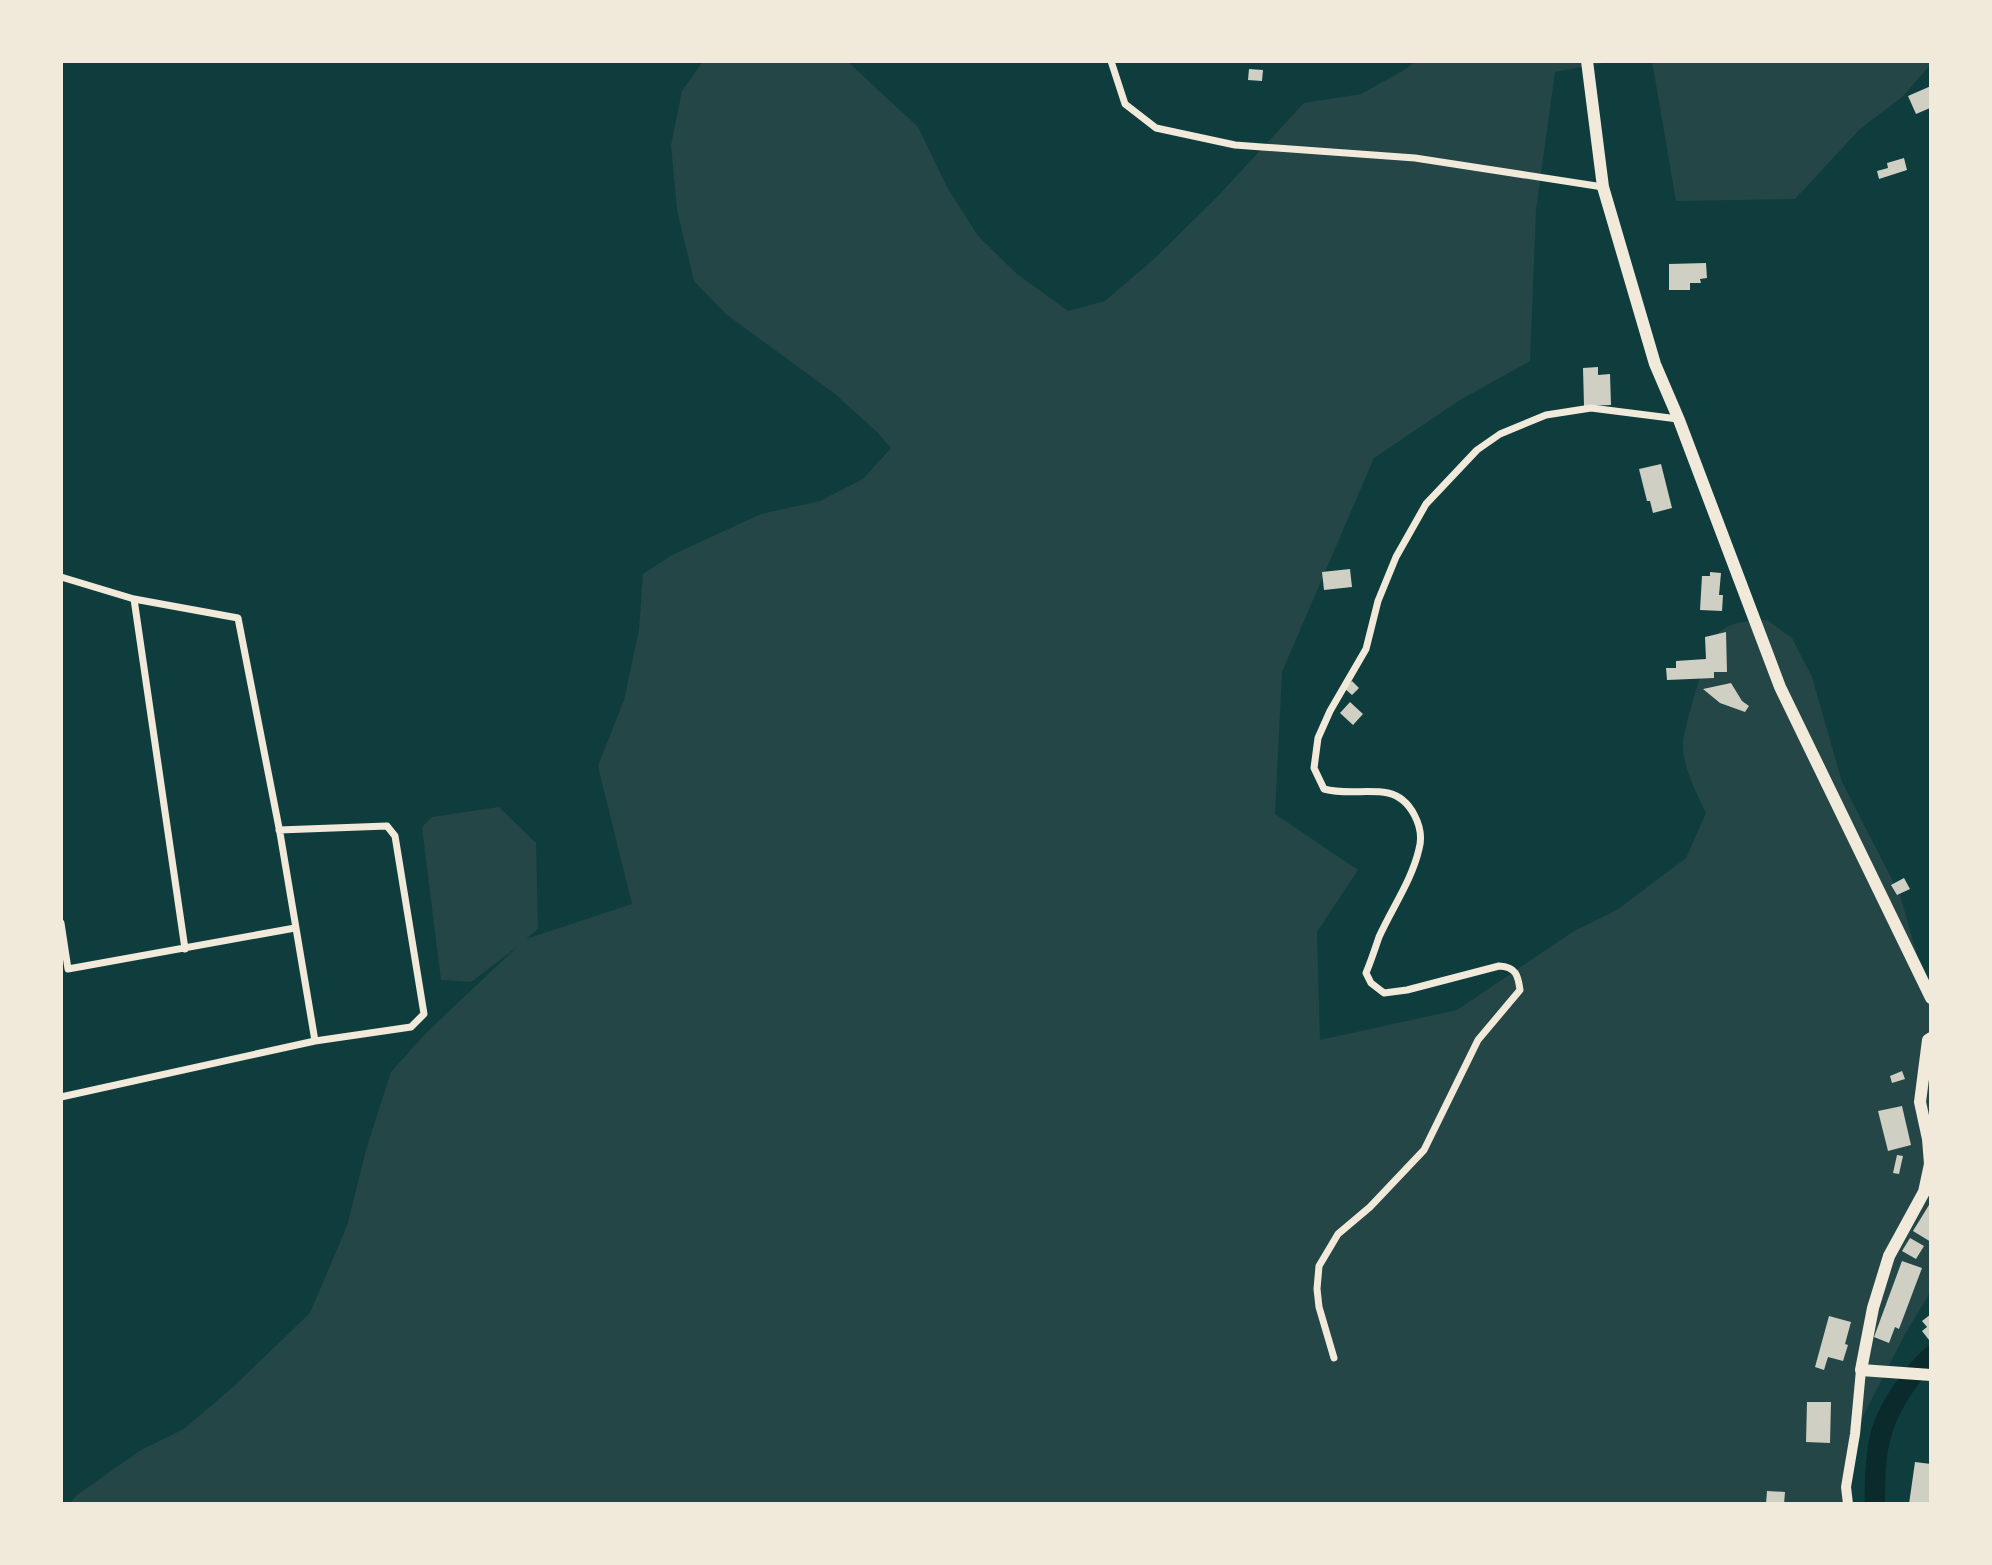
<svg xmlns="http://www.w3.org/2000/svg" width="1992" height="1565" font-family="'Roboto Condensed',sans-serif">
	<rect width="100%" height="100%" fill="#0f3d3e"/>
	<path fill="#244646" d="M703 61H847L918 127 948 189 978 236 1017 274 1068 311 1105 301 1154 259 1218 196 1304 103 1361 94 1406 69 1415 61H1614L1555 72 1536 210 1530 361 1460 400 1374 458 1282 672 1275 814 1358 870 1317 932 1320 1040 1457 1010 1574 931 1617 910 1686 858 1706 813C1696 792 1682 766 1683 742 1684 729 1709 642 1717 634 1731 621 1748 621 1767 620L1792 638 1812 677 1842 782 1900 895 1931 1004V1291L1905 1334 1854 1434 1843 1504H69L77 1495 141 1450 184 1429 233 1387 310 1313 347 1226 366 1150 391 1072 426 1033 518 946 471 982 441 980 422 827 432 817 499 807 536 843 538 929 526 939 632 904 598 766 624 700 639 630 643 574 672 555 761 514 820 501 863 479 891 448 877 432 835 394 726 314 694 281 677 210 671 145 682 91Z
		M1652 61H1931V64L1903 96 1859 130 1795 199 1676 201Z"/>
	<path fill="#0a2a2b" d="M1931 1343V1369C1917 1384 1899 1411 1893 1431 1885 1453 1885 1481 1885 1504H1865C1864 1484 1866 1446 1872 1428 1882 1397 1907 1363 1931 1343Z"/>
	<path fill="#cfcfc3" d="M1249 69 1263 70 1262 81 1248 80Z
		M1931 86 1930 108 1916 114 1908 96Z
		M1904 158 1907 170 1879 179 1877 171 1888 168 1887 163Z
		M1706 263 1707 278 1700 279 1701 283H1690V290H1669V264Z
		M1598 367V375L1610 374 1611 405 1584 406 1583 368Z
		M1661 464 1672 508 1653 513 1650 501H1647L1639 469Z
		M1350 569 1352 587 1324 590 1322 572Z
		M1710 572 1721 573 1719 595H1723L1722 611 1700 610 1702 576H1710Z
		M1726 632 1727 672H1714V678L1667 680 1666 668H1676V661L1706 659 1705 637Z
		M1352 681 1359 688 1352 695 1344 688Z
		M1731 683 1742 701 1749 706 1745 712 1720 703 1703 689Z
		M1350 702 1363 714 1353 725 1340 713Z
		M1904 878 1910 889 1897 895 1891 885Z
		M1902 1071 1905 1079 1892 1083 1890 1076Z
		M1902 1106 1911 1145 1888 1151 1878 1111Z
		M1897 1155 1903 1156 1899 1174 1893 1173Z
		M1929 1205 1931 1206V1242L1913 1231Z
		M1910 1238 1924 1246 1916 1259 1902 1251Z
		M1902 1261 1922 1268 1899 1329 1895 1327 1889 1343 1874 1337Z
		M1931 1314V1339L1929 1340 1922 1331 1927 1327 1922 1321Z
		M1829 1316 1851 1322 1845 1344 1848 1345 1843 1361 1828 1357 1824 1370 1815 1367Z
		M1807 1402H1831L1830 1443 1806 1442Z
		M1915 1462 1931 1464V1504H1909Z
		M1767 1491 1785 1492 1784 1504H1766Z"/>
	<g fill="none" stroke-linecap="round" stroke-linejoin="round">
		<path stroke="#f1e9da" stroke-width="7" d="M1111 61 1125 104 1156 128 1235 145 1415 158 1603 187
			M61 577 134 599 238 618 280 833 315 1041
			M134 599 185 949
			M61 923 68 969 295 928
			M61 1097 315 1041 411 1027 424 1014 395 836 387 826 279 830
			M1334 1358 1319 1307 1317 1289 1319 1266 1338 1234 1370 1207 1424 1150 1478 1040 1520 990C1518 975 1516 967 1499 966L1407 990 1384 993 1371 983 1366 973C1371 961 1375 949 1379 937 1392 908 1412 880 1419 849 1425 828 1411 798 1388 793 1367 789 1346 795 1324 789L1314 768 1318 738 1330 711 1366 649 1378 601 1396 557 1426 504 1477 450 1500 434 1546 415 1591 408 1678 419"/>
		<path stroke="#f1e9da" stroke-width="10" d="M1848 1504 1846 1487 1855 1434 1861 1370"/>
		<path stroke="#f1e9da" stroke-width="12" d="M1587 61 1603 187 1655 364 1679 420 1780 687 1931 998
			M1931 1038 1928 1040 1920 1102 1928 1139 1930 1164 1924 1192 1889 1256 1873 1308 1861 1370 1931 1375"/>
	</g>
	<rect width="1992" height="1565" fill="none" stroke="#f1e9da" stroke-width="126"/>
</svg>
